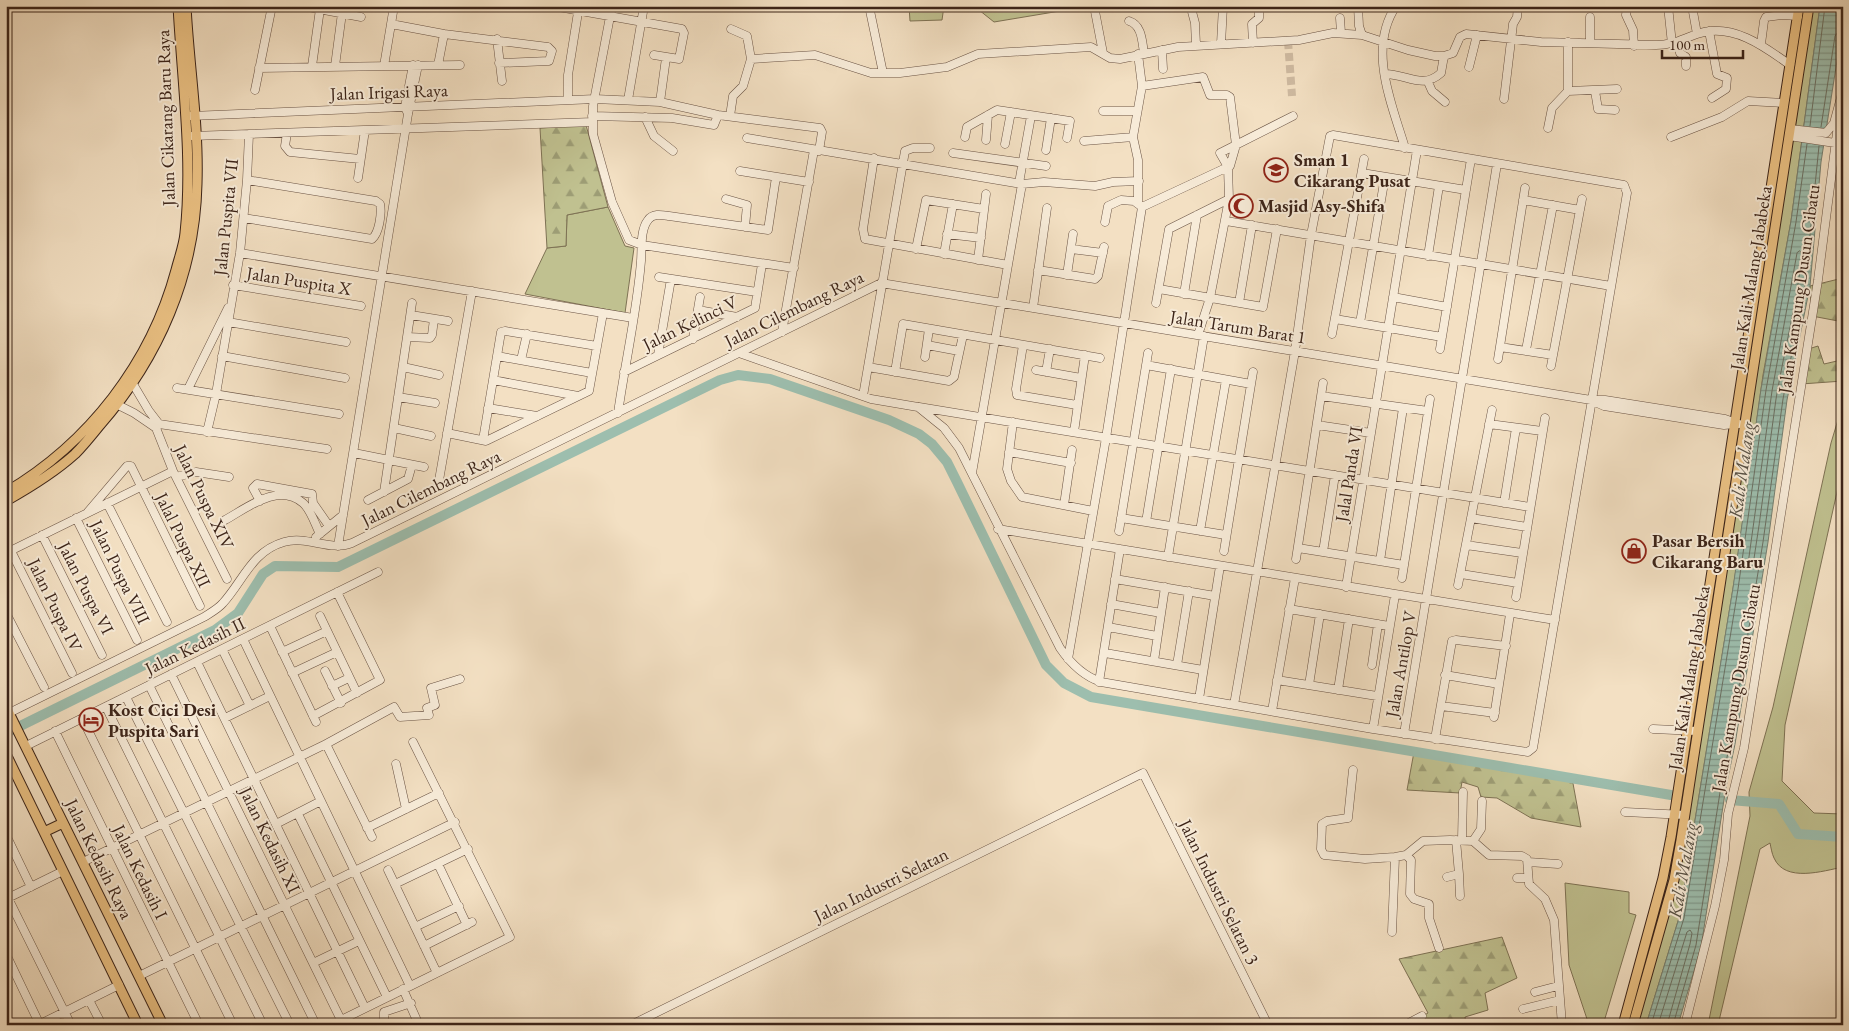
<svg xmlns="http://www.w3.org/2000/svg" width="1849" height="1031" font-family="'EB Garamond',serif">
	<defs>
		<pattern id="forest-firs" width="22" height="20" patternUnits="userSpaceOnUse" patternTransform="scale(1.25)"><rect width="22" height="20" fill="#c0c190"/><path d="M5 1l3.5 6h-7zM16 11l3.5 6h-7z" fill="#9d9d75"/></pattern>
		<pattern id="water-rules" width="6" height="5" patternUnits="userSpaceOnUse" patternTransform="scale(1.25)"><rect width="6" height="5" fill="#9dbeae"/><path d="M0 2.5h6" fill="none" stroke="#819a8d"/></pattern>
	</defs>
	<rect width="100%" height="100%" fill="#f3e0c3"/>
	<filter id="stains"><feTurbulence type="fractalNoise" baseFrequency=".004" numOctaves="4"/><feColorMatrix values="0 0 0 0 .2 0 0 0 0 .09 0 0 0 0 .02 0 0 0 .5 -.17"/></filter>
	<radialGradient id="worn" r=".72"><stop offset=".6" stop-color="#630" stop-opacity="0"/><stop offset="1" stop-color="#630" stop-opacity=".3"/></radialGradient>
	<path fill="#c0c190" stroke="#7e7254" d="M909 6H944L942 20 910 21Z
		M961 6H1059L1060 11 994 22 979 10Z
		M1799 6H1820L1791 221 1763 375 1736 570 1679 918 1646 1025H1623L1663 878Z
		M608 207 625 246 634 248 625 313 525 294 547 248 566 246 567 215Z
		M1843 403V465L1785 725 1782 781 1814 813 1843 814V867C1823 871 1785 883 1774 858 1772 854 1771 848 1770 843L1760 849 1718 1025H1708L1750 816 1749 792 1773 707 1831 443Z
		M1565 883 1629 892V913L1636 915 1603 1025H1589L1569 965Z"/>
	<path fill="url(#forest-firs)" stroke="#7e7254" d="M586 125 608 207 567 215 566 246 547 248 540 128Z
		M1843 278V381L1801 384 1805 350 1818 346 1824 364 1837 361 1838 321 1812 316 1810 286Z
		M1414 752 1572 778 1581 827 1531 818 1497 798 1481 797 1478 787 1462 782 1460 793 1407 790Z
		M1502 937 1517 978 1485 993 1488 1010 1465 1017 1466 1025H1416L1414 1021 1428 1013 1399 959Z"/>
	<path fill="url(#water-rules)" stroke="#768072" d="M1820 6H1843V23L1821 162 1810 286 1787 400 1768 542 1735 744 1726 787 1701 947 1678 1025H1646L1679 918 1733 588 1761 389 1791 221Z"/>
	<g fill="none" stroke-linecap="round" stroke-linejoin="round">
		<path stroke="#6c7164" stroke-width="1" d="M1810 126 1825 6
			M1821 127 1835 36 1838 32 1843 31
			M1800 251 1802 254C1797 303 1784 351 1776 399 1768 455 1762 510 1753 565L1750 567 1748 564 1772 391 1797 253Z
			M1651 1025 1684 918 1738 589 1766 390 1796 222 1807 144
			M1658 1025 1687 932 1690 930 1692 933 1690 944 1667 1025
			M1673 1025 1696 945 1721 786 1730 743 1763 542 1783 399 1805 285 1819 146"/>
		<path stroke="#9dbeae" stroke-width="10" d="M6 733 215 630 238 613 263 574 275 566 338 567 720 380 738 375 770 379 889 420 919 434 932 444 947 462 957 482 1046 665 1064 683 1091 697 1671 795
			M1730 800 1779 804 1798 834 1843 837"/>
		<path stroke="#cebaa1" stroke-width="8" stroke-dasharray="8 4" stroke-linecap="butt" d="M1288 41 1292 96"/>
		<g stroke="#6a5344" stroke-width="9">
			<path id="minor" d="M303 6 361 17
				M553 6 682 29 684 33 679 59 654 55
				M612 6 593 106V134L612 202 629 240 642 245 794 268
				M869 6 883 73
				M1094 6 1103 53
				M1179 6 1191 8 1195 23 1196 45
				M1358 6 1359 26 1362 35
				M1396 6C1367 49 1392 104 1405 148
				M1627 6 1626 15 1633 30 1634 46
				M1668 6 1672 44
				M1692 6 1697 34
				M1281 7 1287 6
				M1340 18 1341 33
				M1129 21C1142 25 1142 41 1144 53
				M391 24 444 34 548 47 552 51 549 61 499 63
				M731 29 747 36 751 59
				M1709 31 1717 74 1727 78 1726 89 1712 98
				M497 39 502 81
				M1253 43 1252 24 1259 18V6
				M1590 43V17
				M1678 43 1680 53 1686 57V66
				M1221 44 1223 6
				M1761 44 1764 21 1766 17 1782 15 1798 16
				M1162 50 1163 69
				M413 65 405 107 408 114 418 65
				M438 65 444 34
				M312 66 320 9
				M335 66 342 13
				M384 66 394 6
				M1469 67 1477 35
				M259 68 460 65
				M1385 74C1407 74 1422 90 1441 73L1444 56
				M1428 82 1432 91 1445 102
				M255 90 272 6
				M1568 91 1617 89
				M1595 91 1598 109 1615 110
				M1504 99 1513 24 1517 17 1518 6
				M568 100V75L579 6
				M628 100 644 6
				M660 102 666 58
				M1103 111H1136
				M191 116 595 99 660 102 718 115 820 128 822 132 819 151
				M592 116 672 118 714 125 718 115
				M730 116 733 96 743 86 751 59 815 55 871 73H900L947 67 978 54 1091 47 1110 58 1120 59 1178 47 1299 40 1333 33 1362 35 1408 50 1435 56H1444L1453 53 1460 37 1466 34 1541 42 1656 45C1673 45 1682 39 1697 34 1731 22 1764 46 1790 65
				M645 117 654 136 673 151
				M1548 128 1552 108 1568 91V42
				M1790 129 1826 133 1834 123
				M287 133 285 146 290 152 360 159
				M192 136 593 122
				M1789 136 1835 143 1843 161
				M965 137 967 127 997 110 1070 121 1067 138
				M1671 137 1722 117 1748 101 1784 103
				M747 138 1022 184 1044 182 1095 186 1113 182 1139 181
				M986 140 988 115
				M1084 141 1133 137
				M1005 144 1011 112
				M1046 150 1051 118
				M953 153 1046 166
				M874 158 863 229 865 239 1008 265
				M740 171 809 182
				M1362 173 1466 190
				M358 178 365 130
				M1019 183 1031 116
				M726 199 747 205 745 227
				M1523 200 1580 210
				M1138 202V160L1133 137 1142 86 1138 54
				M1142 207 1230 166 1236 145 1230 97 1227 95H1210L1203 77 1142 86
				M244 218 372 239C379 233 382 214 380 204L376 201 247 180
				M1226 221 1611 286
				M947 234 981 238
				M916 249 926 200 984 209
				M1071 249 1103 253
				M240 253 633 318
				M944 254 953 204
				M1428 256 1439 186
				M978 260 986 194
				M1038 270 1095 279 1098 276 1104 247
				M1067 275 1073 234
				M659 277 757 292
				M881 283 1591 400H1605L1725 419 1739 424
				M233 285 361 306
				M1159 289 1263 307 1277 229
				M1184 294 1197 215
				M1393 297 1447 307
				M1156 303 1169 229 1229 199
				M1239 303 1252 225
				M1033 308 1047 208
				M698 310 737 317
				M411 315 448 321
				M1335 319 1442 337
				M228 322 346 342
				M1360 323 1385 177
				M782 332 814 150
				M1332 334 1364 159
				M1198 335 1210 298 1229 199 1228 167 1220 153 1293 116
				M407 337 430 338 432 335 434 319
				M693 339 700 297
				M927 345 959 351
				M1023 345 1016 389 1017 395 1077 405
				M1500 347 1553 355
				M1440 349 1471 159
				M1526 350 1553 205
				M739 353 871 399 918 407 944 428 959 448 1060 648C1071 664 1083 676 1101 682L1373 729 1528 752 1533 748 1627 193 1624 185 1333 135 1330 136 1311 235 1295 351 1234 705
				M658 355 671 279
				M222 356 345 378
				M497 356 592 373
				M925 357 929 329
				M1498 359 1525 188
				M521 360 527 334
				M1146 365 1251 384
				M1551 366 1582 199
				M403 367 439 375
				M868 367 949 381 954 377 963 335
				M1036 370 1081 378
				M624 372 755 308 762 264
				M895 372 903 324 1100 358
				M1046 372 1050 349
				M493 380 578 396
				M133 384 149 411 159 424
				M177 388 339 414
				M188 389 228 308
				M863 396 905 151 913 148H930
				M1321 396 1428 411
				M398 397 435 403
				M1595 402 1604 406 1724 425 1734 424
				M118 405 134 413 156 428
				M919 407 1530 507
				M488 408 537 416
				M618 413C625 363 637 312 641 261 642 249 640 230 648 220 653 213 662 215 669 216L768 230 776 177
				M1013 422 1007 469 1011 481 1022 497 1093 511
				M159 424 327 449
				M1489 424 1542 431
				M1317 425 1371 433
				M156 428 173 471 227 579
				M394 428 431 436
				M207 432 216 394 240 253 247 180 249 134
				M1074 432 1085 355
				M447 433 486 441 589 391 603 313
				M483 440 501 332 505 331 597 346
				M1009 452 1071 463
				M354 453 424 467
				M972 473 1022 184
				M176 477 196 472 229 477
				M438 486 472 291
				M384 492 412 303
				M368 500 408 479 412 465
				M260 501 253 488 257 484 312 494 313 503 329 526
				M107 503 167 622
				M1504 503 1516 428
				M1064 505 1072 450
				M87 513 127 466H131L200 606
				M76 518 137 640
				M1121 518 1226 535
				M1471 518 1527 527
				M225 520C247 508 278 482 303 503 311 510 315 524 320 534
				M1146 522 1171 369
				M998 529 1555 620
				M1119 531 1148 353
				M1200 531 1226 380
				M42 535 102 655
				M316 537 343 515
				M1466 545 1522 553
				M338 546 408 114
				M1298 548 1404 565
				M11 551 72 673
				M1224 551 1253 372
				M1323 552 1335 475
				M6 553 173 471
				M1168 557 1204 336
				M1296 559 1323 383
				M1380 561 1403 408
				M1461 574 1518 583
				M1402 578 1430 399
				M1115 579 1215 596
				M1458 585 1492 410
				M1346 587 1417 150
				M1516 597 1545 418
				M1111 604 1161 613
				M1289 609 1389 626
				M6 613 44 687
				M320 616 357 693
				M270 626 316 722
				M1108 627 1157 636
				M243 639 410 986
				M222 649 250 706
				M282 652 327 631
				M1105 653 1203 670
				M1068 659 1106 438 1142 207 1134 201 1121 200 1108 206 1105 222
				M1154 661 1165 587
				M197 662 365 1008
				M1177 665 1189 591
				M1372 665 1378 624
				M325 671 341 703
				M292 673 337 652
				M171 674 341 1020
				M1445 675 1499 684
				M1277 680 1377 696
				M1099 682 1120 549
				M149 685 316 1025
				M1309 685 1320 614
				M332 686 349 678
				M1338 690 1349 619
				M126 697 290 1025
				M1199 699 1220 566
				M1441 706 1495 713
				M106 707 263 1025
				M1272 711 1295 578
				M9 713 204 617C210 613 218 609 223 603 243 581 252 551 284 542 307 535 330 552 352 543L881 283
				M313 716 380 680 337 592
				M1494 717 1510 614
				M82 718 233 1025
				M225 718 270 696
				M1373 729 1395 595
				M1653 729 1697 731
				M55 731 199 1025
				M1404 734 1497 164
				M1435 739 1452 641 1456 640 1506 646
				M326 744 372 837
				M26 746 378 572
				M396 764 406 809
				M1353 770 1348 818 1327 821 1322 824 1321 849 1324 855 1365 859 1395 857 1406 855 1423 841 1450 840 1473 841 1489 855 1522 856 1527 859 1529 884 1545 899 1554 920 1562 1025
				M1625 812 1685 815
				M298 814 387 997
				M276 824 321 801
				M367 828 439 793
				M6 835 31 887
				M1462 840 1463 792
				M1473 841 1481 829 1482 801
				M1406 855 1411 860 1410 894 1414 899 1429 904V918L1439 948
				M83 862 326 744 394 707 400 717 429 715 427 708 435 705 431 688 460 679
				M1528 862 1558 864
				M438 864 467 925
				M388 870 437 973
				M1459 874 1460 896
				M1447 877 1459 874 1456 840
				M1517 878H1528
				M395 884 468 849
				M6 894 71 1025
				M6 899 63 871
				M415 927 459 906
				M1392 932 1395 857
				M424 946 472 922
				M6 954 40 1025
				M313 963 359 941
				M139 976 455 822
				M403 989 419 1025
				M1535 992 1558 986
				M89 1000 102 1025
				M1523 1009 1560 1000
				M6 1024 7 1025
				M38 1025 119 985
				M331 1025 510 937 413 742
				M384 1025V1012L411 1003
				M631 1025 1143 773 1268 1025
				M1405 1025 1422 1016
				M1685 1025 1715 906 1724 860 1728 814 1744 748 1818 280 1838 125 1834 123 1843 90"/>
		</g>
		<g stroke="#3c2419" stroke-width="11">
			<path id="major" d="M6 492C89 443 151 363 176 270 179 258 184 245 185 233 193 158 182 81 178 6
				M6 501C31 487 54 473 75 454 84 445 92 435 100 425 159 358 195 274 197 184 199 125 189 65 186 6
				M6 707 163 1025
				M6 754 138 1025
				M44 832 63 823
				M1623 1025 1663 878 1671 837 1799 6
				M1633 1025 1674 880 1681 840 1809 6"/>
		</g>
		<use href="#minor" stroke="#f7ebd8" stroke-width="8"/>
		<use href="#major" stroke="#eac082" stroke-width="9"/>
	</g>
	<defs>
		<g id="school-ring" transform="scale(1.25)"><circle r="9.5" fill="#f7ebd8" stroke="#8f2418" stroke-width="1.5"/><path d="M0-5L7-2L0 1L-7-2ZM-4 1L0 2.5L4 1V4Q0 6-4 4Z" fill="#8f2418"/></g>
		<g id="mosque-ring" transform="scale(1.25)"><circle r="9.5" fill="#f7ebd8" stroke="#8f2418" stroke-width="1.5"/><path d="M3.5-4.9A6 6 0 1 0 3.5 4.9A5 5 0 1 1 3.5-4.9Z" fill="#8f2418"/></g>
		<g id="shop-ring" transform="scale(1.25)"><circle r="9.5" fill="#f7ebd8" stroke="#8f2418" stroke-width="1.5"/><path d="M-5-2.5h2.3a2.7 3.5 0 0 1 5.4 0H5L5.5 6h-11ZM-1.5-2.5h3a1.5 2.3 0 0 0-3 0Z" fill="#8f2418"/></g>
		<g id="hotel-ring" transform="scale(1.25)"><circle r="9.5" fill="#f7ebd8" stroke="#8f2418" stroke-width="1.5"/><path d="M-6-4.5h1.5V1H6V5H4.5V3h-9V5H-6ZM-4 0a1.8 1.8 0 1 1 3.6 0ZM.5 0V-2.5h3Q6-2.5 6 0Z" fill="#8f2418"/></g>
	</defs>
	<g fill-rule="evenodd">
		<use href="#school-ring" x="1276" y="170"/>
		<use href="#mosque-ring" x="1241" y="206"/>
		<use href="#shop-ring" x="1634" y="551"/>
		<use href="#hotel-ring" x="91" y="720"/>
	</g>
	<g text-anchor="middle" stroke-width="4" stroke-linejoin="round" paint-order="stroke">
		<g font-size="18" fill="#3c2419" stroke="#f7ebd8">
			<text transform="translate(389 92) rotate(-2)" y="6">Jalan Irigasi Raya</text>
			<text transform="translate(166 118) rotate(-92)" y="6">Jalan Cikarang Baru Raya</text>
			<text transform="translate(226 217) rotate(-84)" y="6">Jalan Puspita VII</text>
			<text transform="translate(1751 278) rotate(-81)" y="6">Jalan Kali Malang Jababeka</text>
			<text transform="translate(299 281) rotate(9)" y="6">Jalan Puspita X</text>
			<text transform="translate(1799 289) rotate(-82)" y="6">Jalan Kampung Dusun Cibatu</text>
			<text transform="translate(794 309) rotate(-26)" y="6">Jalan Cilembang Raya</text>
			<text transform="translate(690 323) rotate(-26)" y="6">Jalan Kelinci V</text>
			<text transform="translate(1238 327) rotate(9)" y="6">Jalan Tarum Barat 1</text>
			<text transform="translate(1349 474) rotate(-81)" y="6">Jalal Panda VI</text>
			<text transform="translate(431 488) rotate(-26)" y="6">Jalan Cilembang Raya</text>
			<text transform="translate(204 497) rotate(64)" y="6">Jalan Puspa XIV</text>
			<text transform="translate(183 540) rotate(64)" y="6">Jalal Puspa XII</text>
			<text transform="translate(120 572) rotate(64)" y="6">Jalan Puspa VIII</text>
			<text transform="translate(86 588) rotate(63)" y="6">Jalan Puspa VI</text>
			<text transform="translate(55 605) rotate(64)" y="6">Jalan Puspa IV</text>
			<text transform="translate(195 646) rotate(-26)" y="6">Jalan Kedasih II</text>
			<text transform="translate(1401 664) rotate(-80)" y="6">Jalan Antilop V</text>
			<text transform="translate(1689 678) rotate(-81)" y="6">Jalan Kali Malang Jababeka</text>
			<text transform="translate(1736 688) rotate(-80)" y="6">Jalan Kampung Dusun Cibatu</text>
			<text transform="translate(270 840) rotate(64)" y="6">Jalan Kedasih XI</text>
			<text transform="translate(99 859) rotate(64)" y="6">Jalan Kedasih Raya</text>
			<text transform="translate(140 872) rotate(64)" y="6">Jalan Kedasih I</text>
			<text transform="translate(881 885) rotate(-26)" y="6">Jalan Industri Selatan</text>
			<text transform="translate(1219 892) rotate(64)" y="6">Jalan Industri Selatan 3</text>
		</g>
		<g font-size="18" font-weight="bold" fill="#3c2419" stroke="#f7ebd8" text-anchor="start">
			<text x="1294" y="166">Sman 1<tspan x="1294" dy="21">Cikarang Pusat</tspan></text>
			<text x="1258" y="212">Masjid Asy-Shifa</text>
			<text x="1652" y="547">Pasar Bersih<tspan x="1652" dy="21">Cikarang Baru</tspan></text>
			<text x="108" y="716">Kost Cici Desi<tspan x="108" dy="21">Puspita Sari</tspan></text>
		</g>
		<g font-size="19" font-style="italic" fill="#595246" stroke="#f7ebd8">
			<text transform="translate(1741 470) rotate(-82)" y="7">Kali Malang</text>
			<text transform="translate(1682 870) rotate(-80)" y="7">Kali Malang</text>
		</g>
	</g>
	<rect width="1849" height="1031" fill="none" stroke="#f3e0c3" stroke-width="25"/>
	<rect x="8" y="8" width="1834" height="1016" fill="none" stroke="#3c2419" stroke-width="2.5"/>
	<rect x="12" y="12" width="1824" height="1006" fill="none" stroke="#3c2419"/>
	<path d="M1662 50v8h81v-8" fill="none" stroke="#3c2419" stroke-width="2.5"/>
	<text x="1669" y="50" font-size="15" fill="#3c2419" stroke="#f7ebd8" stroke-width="4" paint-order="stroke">100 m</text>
	<rect width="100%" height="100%" filter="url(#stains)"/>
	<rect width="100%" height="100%" fill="url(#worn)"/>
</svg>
